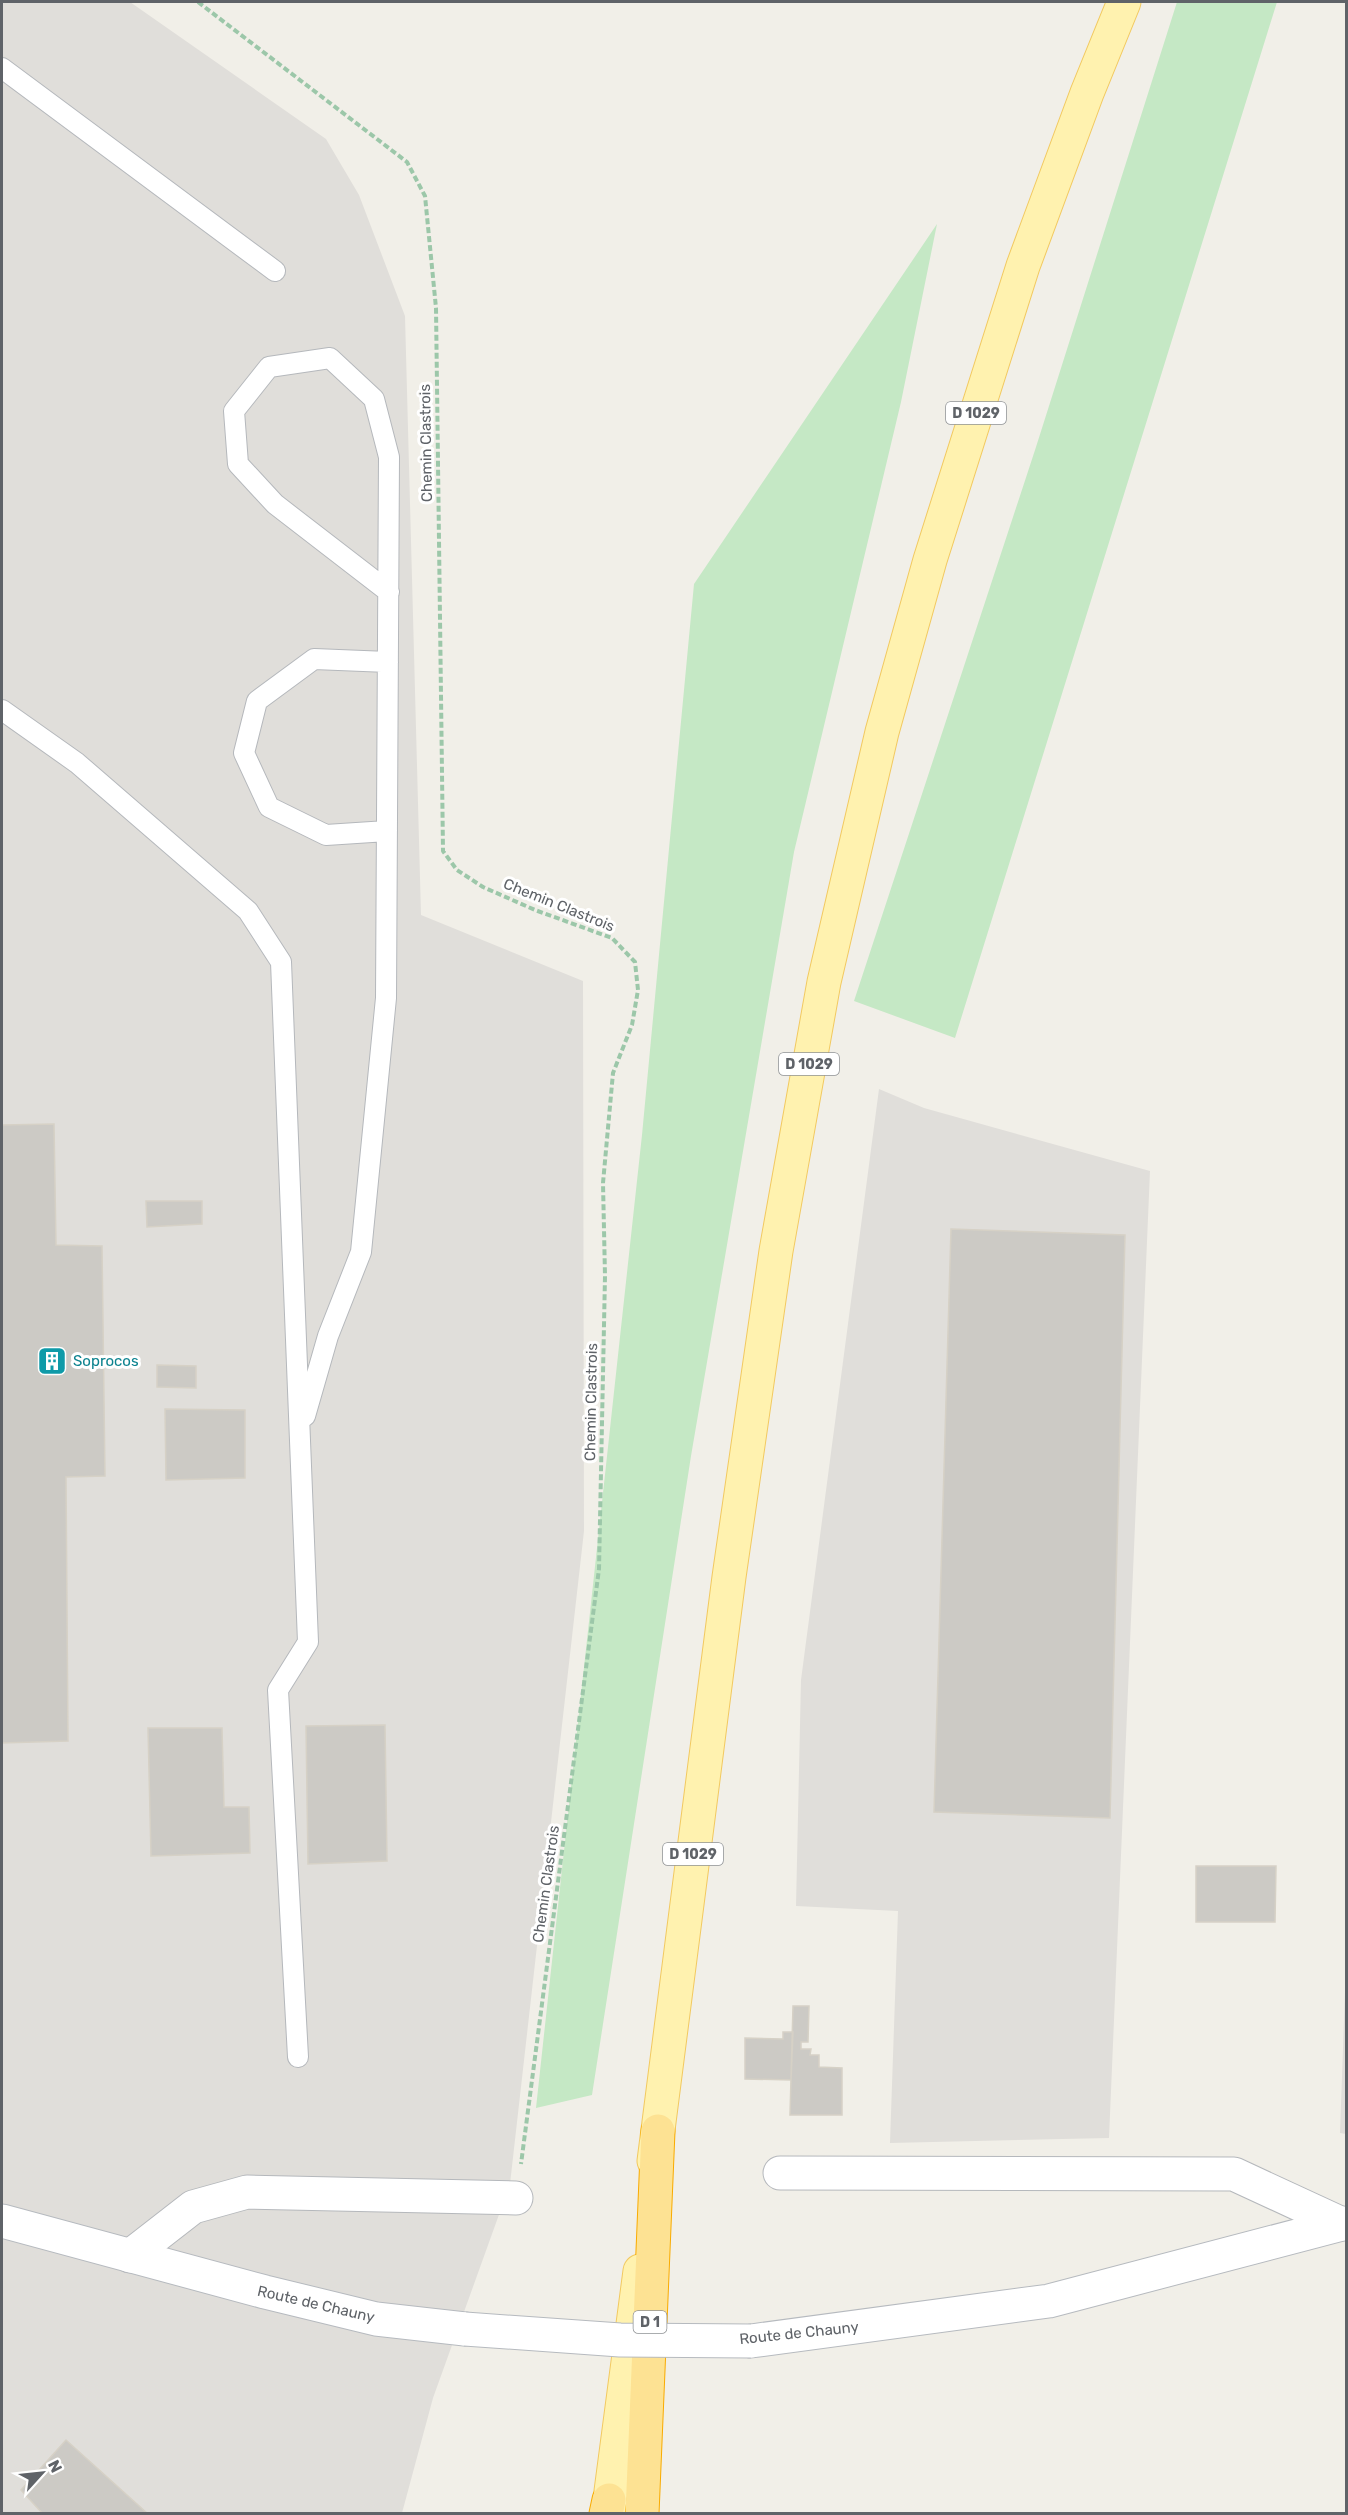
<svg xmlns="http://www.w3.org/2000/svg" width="1348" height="2515" font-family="Rubik,sans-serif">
	<rect width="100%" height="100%" fill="#f1efe8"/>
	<path fill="#e0deda" d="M2 2H130L326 139 359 195 405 316 421 915 583 981 584 1531 510 2184 433 2398 402 2513 2 2514Z
		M879 1089 924 1108 1150 1171 1109 2138 890 2143 898 1911 796 1906 801 1680Z
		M1346 1964V2134L1340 2133Z"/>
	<path fill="#c5e8c5" d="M1177 2H1277L955 1038 854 1001 1036 447Z
		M937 224 901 402 794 852 691 1456 592 2095 536 2108 642 1135 694 584Z"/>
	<path fill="#cccac5" stroke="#d6d1c6" stroke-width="1.5" d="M54 1124 56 1245 102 1246 105 1476 66 1477 68 1741 2 1743V1125Z
		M146 1201H202V1224L147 1227Z
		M951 1229 1125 1235 1110 1818 934 1812Z
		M157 1365 196 1366V1388L157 1387Z
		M165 1409 245 1410V1478L166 1480Z
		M385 1725 387 1861 308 1864 306 1726Z
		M148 1728H222L224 1807H249L250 1853 151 1856Z
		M1196 1866H1276L1275 1922H1196Z
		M793 2006H809L808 2042H801V2049H811L810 2055H819V2067L842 2068V2115H790Z
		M783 2032H793L791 2080 745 2079V2038L783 2039Z
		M66 2440 148 2514H43L21 2490Z"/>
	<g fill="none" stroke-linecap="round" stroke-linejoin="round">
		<g stroke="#b5b8bc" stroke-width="22">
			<path id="lane" d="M2 68 275 271
				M2 710 77 763 248 911 281 962 308 1642 278 1690 298 2057
				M387 831 326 835 269 807 244 753 257 701 314 659 388 662
				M305 1416 328 1336 361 1252 386 998 389 457 374 399 330 358 269 367 234 411 238 464 275 504 389 592"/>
		</g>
		<g stroke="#b5b8bc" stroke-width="35">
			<path id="street" d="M780 2173 1234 2174 1342 2224
				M130 2256 193 2207 247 2192 516 2198"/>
		</g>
		<g stroke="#b6babf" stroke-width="35">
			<path id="secondary" d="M2 2221 265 2292 376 2319 465 2329
				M751 2341 1049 2301 1346 2223"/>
		</g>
		<g stroke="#f2c960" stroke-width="35">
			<path id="primary" d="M654 2161 729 1577 776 1251 824 982 882 732 930 560 1023 266 1087 93 1124 2
				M608 2514 640 2271"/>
		</g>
		<g stroke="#f9ab00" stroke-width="35">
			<path id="highway" d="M606 2514 609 2500
				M642 2514 658 2131"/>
		</g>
		<path stroke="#9cc7a9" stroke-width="4" stroke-dasharray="6 3" stroke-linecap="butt" d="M198 2 407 162 425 196 436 308 443 851 457 870 483 887 535 910 612 938 635 962 638 990 632 1025 613 1073 603 1183 605 1276 599 1569 521 2164"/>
		<use href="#lane" stroke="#fff" stroke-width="20"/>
		<use href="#street" stroke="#fff" stroke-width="33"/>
		<use href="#secondary" stroke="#fff" stroke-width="33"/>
		<use href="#primary" stroke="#fff2af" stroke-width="33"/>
		<use href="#highway" stroke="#fde293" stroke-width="33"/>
		<g stroke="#b6babf" stroke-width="35" stroke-linecap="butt">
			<path id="secondary-bridge" d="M465 2329 620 2340 751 2341"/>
		</g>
		<use href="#secondary-bridge" stroke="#fff" stroke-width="33"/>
	</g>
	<defs>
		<g id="building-square" transform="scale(1.5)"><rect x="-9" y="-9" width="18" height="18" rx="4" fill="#0f9aa8" stroke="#fff"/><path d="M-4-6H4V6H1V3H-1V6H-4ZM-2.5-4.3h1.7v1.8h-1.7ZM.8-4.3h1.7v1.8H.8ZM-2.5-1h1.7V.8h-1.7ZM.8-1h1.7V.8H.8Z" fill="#fff"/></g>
	</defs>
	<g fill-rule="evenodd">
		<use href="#building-square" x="52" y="1361"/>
	</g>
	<g text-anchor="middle" stroke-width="6" stroke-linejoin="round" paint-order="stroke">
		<g fill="#fff" stroke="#8f9295" stroke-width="1.5">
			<rect x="946" y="402" width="60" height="22" rx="4.5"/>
			<rect x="779" y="1053" width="60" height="22" rx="4.5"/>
			<rect x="663" y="1843" width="60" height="22" rx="4.5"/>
			<rect x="633.5" y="2311" width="33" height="22" rx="4.5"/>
		</g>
		<g font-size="14" font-weight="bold" fill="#5f6368">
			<text x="976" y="418">D 1029</text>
			<text x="809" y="1069">D 1029</text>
			<text x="693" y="1859">D 1029</text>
			<text x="650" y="2327">D 1</text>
		</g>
		<g font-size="15" fill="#5f6368" stroke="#fff">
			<text transform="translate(426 443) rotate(-91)" y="5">Chemin Clastrois</text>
			<text transform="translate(559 905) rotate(22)" y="5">Chemin Clastrois</text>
			<text transform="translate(591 1402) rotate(-89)" y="5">Chemin Clastrois</text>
			<text transform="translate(546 1884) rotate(-82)" y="5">Chemin Clastrois</text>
			<text transform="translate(316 2304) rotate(13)" y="5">Route de Chauny</text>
			<text transform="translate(799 2333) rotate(-6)" y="5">Route de Chauny</text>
		</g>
		<g font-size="15" fill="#0d838f" stroke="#fff" text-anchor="start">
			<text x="73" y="1366">Soprocos</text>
		</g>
	</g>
	<rect width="1348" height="2515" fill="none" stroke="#5f6368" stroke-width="6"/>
	<g transform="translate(42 2473) rotate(63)" stroke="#ffffff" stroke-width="4.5" paint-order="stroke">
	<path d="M0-4.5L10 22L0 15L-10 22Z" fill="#5f6368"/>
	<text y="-9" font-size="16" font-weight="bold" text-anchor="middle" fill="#5f6368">N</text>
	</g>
</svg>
